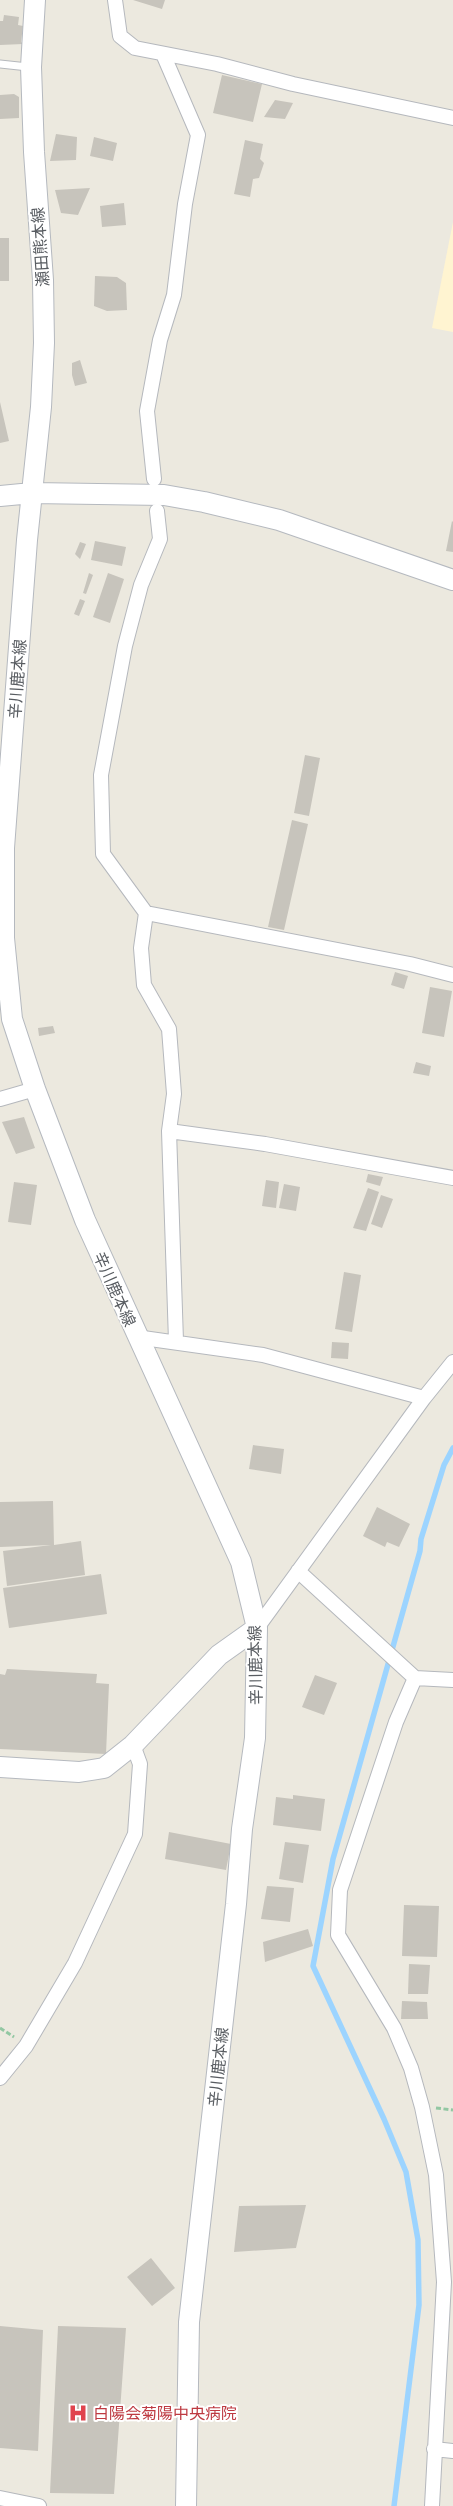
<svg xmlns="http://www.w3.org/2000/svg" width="453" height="2506" font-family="Raleway,'Noto Sans JP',sans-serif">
	<rect width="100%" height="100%" fill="#ece9df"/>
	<path fill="#fff4d1" d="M453 222V332L432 328Z"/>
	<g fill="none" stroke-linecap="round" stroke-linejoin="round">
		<path stroke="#9cd4ff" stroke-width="5.5" d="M394 2506 419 2305 418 2240 406 2172 384 2119 313 1966 333 1859 420 1551 421 1539 444 1465 453 1448"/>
	</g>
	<path fill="#c7c4bc" d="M133 0H165L162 9Z
		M4 15 19 17 18 25 23 26 21 42 23 44 0 45V21H3Z
		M222 75 262 84 253 122 213 113Z
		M14 94 19 97V118L0 119V95Z
		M275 100 293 103 285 119 264 117Z
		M56 134 77 137 76 160 50 161Z
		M94 137 117 143 113 161 90 156Z
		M245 140 263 144 260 159 264 163 259 178 253 179 250 197 234 194Z
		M90 188 78 215 61 213 55 190Z
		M124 203 126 225 102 227 100 206Z
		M0 238H9V281H0Z
		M95 276 117 277 126 283 127 310 107 311 94 306Z
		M80 360 87 383 75 386 72 375V363Z
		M0 402 9 441 0 443Z
		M452 521 453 522V552L446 551Z
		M95 541 126 547 122 566 91 560Z
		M80 542 86 544 80 559 75 554Z
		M89 573 93 575 86 594 83 593Z
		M108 573 124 579 110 623 93 617Z
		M80 599 85 601 79 616 74 614Z
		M305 755 320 758 309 816 294 813Z
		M292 820 308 824 284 930 268 927Z
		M395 972 408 976 404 989 391 985Z
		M430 987 452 991 444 1037 422 1033Z
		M53 1026 55 1033 39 1036 38 1028Z
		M416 1062 431 1066 429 1076 413 1073Z
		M24 1117 35 1148 16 1154 2 1122Z
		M368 1174 383 1177 380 1186 366 1182Z
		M266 1180 279 1182 276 1208 262 1206Z
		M14 1182 37 1185 31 1225 8 1222Z
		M284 1184 300 1187 296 1211 279 1208Z
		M368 1188 379 1192 366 1231 353 1228Z
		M381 1195 393 1199 382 1228 371 1224Z
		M344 1272 361 1275 352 1332 335 1329Z
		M332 1342 349 1343 348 1359 331 1358Z
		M253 1445 284 1449 281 1474 249 1469Z
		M53 1501 54 1545 81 1541 85 1575 7 1586 3 1551 51 1545 0 1547V1502Z
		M377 1507 410 1524 399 1547 387 1542 385 1547 363 1536Z
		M101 1574 107 1614 9 1628 3 1588Z
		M7 1669 97 1674 96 1683 109 1684 106 1754 0 1749V1674L5 1675Z
		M315 1675 337 1683 324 1715 302 1707Z
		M293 1795 325 1799 321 1831 273 1825 276 1797 293 1799Z
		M169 1832 231 1844 226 1870 165 1859Z
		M285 1842 309 1845 303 1883 279 1879Z
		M267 1886 294 1888 290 1922 261 1919Z
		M404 1905 439 1906 437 1957 402 1956Z
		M308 1929 313 1946 265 1962 263 1942Z
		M409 1964 430 1965 428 1994H408Z
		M402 2001 427 2002 428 2019H401Z
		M306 2205 296 2248 234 2252 239 2206Z
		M151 2258 175 2288 152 2306 127 2277Z
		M0 2326 43 2330 38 2451 0 2448Z
		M58 2326 126 2328 114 2494 50 2493Z"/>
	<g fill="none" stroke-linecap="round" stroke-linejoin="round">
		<g stroke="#b5b8bd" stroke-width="9">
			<path id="lane" d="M0 64 28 67"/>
		</g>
		<g stroke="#b5b8bd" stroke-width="16">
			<path id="street" d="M115 0 120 36 135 48 217 64 293 84 453 118
				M154 479 147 411 160 340 174 295 185 204 198 135 163 54
				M157 511 160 539 141 585 125 646 101 775 103 854 146 913 141 948 144 985 169 1029 174 1094 169 1131 176 1341
				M146 913 410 964 453 975
				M0 1099 35 1089
				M169 1131 265 1144 453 1178
				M136 1337 263 1355 424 1398
				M298 1571 415 1678 453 1680
				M257 1628 424 1398 453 1362
				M415 1678 396 1722 340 1890 338 1935 394 2028 411 2068 422 2107 436 2175 444 2282 432 2506
				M0 2078 26 2046 75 1963 135 1834 140 1764 133 1745
				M434 2449 453 2451
				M0 2498 39 2506"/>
		</g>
		<g stroke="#b5b9bf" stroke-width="22">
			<path id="secondary" d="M35 0 31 67 34 152 43 280 44 343 41 407 27 540 4 848V938L12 1019 35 1089 85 1220 241 1562 257 1628 255 1738 242 1829 236 1904 189 2322 186 2506
				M0 496 32 493 164 495 204 502 279 520 453 580
				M0 1767 79 1772 104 1768 133 1745 219 1655 257 1628"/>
		</g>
		<path stroke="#92c7a2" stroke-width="3" stroke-dasharray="5 2.5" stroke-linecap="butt" d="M0 2028 14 2037
			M436 2108 453 2110"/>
		<use href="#lane" stroke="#fff" stroke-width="7"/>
		<use href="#street" stroke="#fff" stroke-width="14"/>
		<use href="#secondary" stroke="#fff" stroke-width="20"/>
	</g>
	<defs>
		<g id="hospital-bare" transform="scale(1.5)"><path d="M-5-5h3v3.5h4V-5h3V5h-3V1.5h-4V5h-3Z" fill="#e0444e" stroke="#fff" stroke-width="2.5" paint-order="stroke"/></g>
	</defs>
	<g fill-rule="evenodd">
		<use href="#hospital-bare" x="78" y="2413"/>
	</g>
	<g text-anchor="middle" stroke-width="4" stroke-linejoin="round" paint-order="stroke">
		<g font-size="16" fill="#585c61" stroke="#fff">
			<text transform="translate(40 247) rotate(-94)" y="6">瀬田熊本線</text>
			<text transform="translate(17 679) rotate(-86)" y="6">辛川鹿本線</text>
			<text transform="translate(115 1289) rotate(66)" y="6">辛川鹿本線</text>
			<text transform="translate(255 1665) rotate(-91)" y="6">辛川鹿本線</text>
			<text transform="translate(218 2067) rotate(-84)" y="6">辛川鹿本線</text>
		</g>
		<g font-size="16" fill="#be3a42" stroke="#fff" text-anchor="start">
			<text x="93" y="2419">白陽会菊陽中央病院</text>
		</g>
	</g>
</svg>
